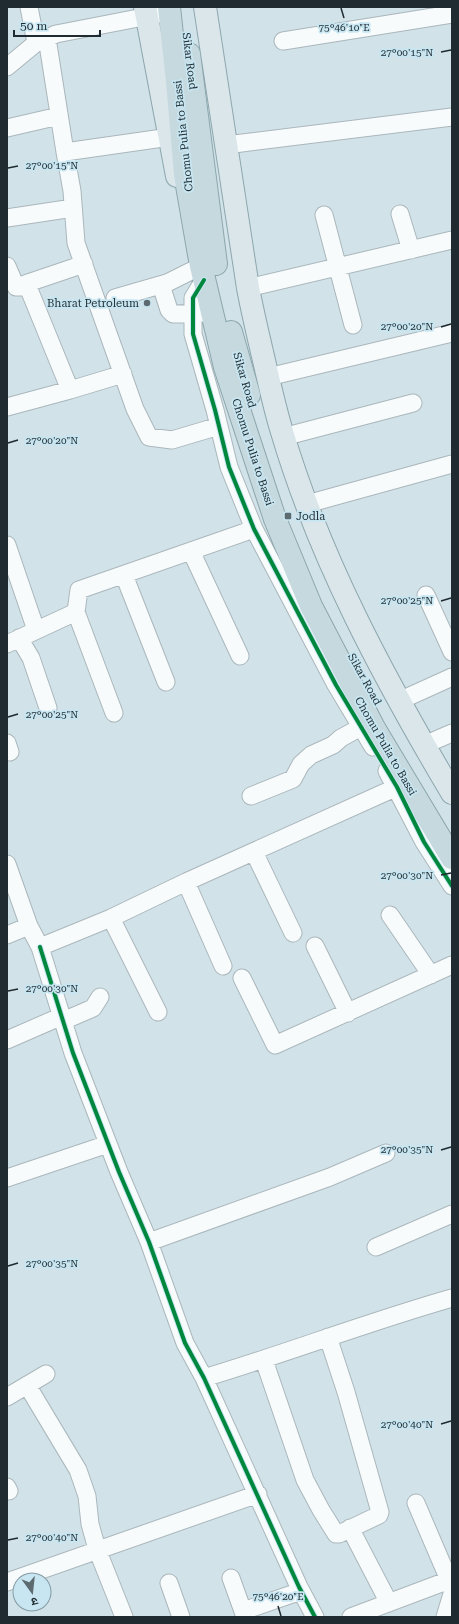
<svg xmlns="http://www.w3.org/2000/svg" width="459" height="1624" font-family="'Roboto Serif','Noto Sans Devanagari',serif">
	<rect width="100%" height="100%" fill="#d1e2e8"/>
	<g fill="none" stroke-linecap="round" stroke-linejoin="round">
		<g stroke="#aab7bc" stroke-width="19">
			<path id="minor" d="M29 7 36 43
				M47 38 65 152 170 137
				M283 41 452 14
				M7 67 36 43 56 34 159 14
				M7 128 59 116
				M226 145 452 117
				M65 152 72 191 76 243 135 409 149 437 172 440 219 426
				M400 214 411 250
				M324 215 353 325
				M7 218 73 208
				M7 266 16 287H28L70 390
				M204 280 193 298V334L215 410 229 467 254 529 336 685 373 747
				M161 285 169 310 173 314 204 313
				M16 287 84 264
				M248 288 452 240
				M115 298 167 283 201 266
				M268 377 452 333
				M7 407 70 390 123 374
				M283 437 413 403
				M307 504 452 464
				M7 545 36 630
				M191 551 240 656
				M124 575 166 682
				M426 595 452 652
				M76 612 114 713
				M19 638 31 658 48 708
				M7 644 76 612 79 590 254 529
				M399 701 452 677
				M7 743 10 752
				M424 745 452 733
				M387 771 424 842 452 886
				M251 796 293 779 301 764 311 755 333 745 341 738 361 727
				M254 852 293 933
				M7 864 29 926 40 947 111 918 186 882 397 787
				M186 882 223 966
				M390 915 431 975
				M111 918 158 1012
				M7 935 29 926
				M315 946 348 1013
				M40 947 73 1053 119 1172 149 1242 185 1343 204 1378 299 1587 315 1617
				M242 978 275 1045 452 965
				M63 1021 93 1008 100 997
				M7 1040 62 1016
				M7 1178 108 1144
				M149 1242 330 1177 386 1153
				M376 1247 452 1214
				M264 1360 305 1480 321 1510 336 1534H339L379 1515 380 1512 346 1392 328 1337
				M204 1378C287 1353 368 1322 452 1298
				M27 1385 78 1470 87 1496 90 1524 97 1549 124 1617
				M7 1397 46 1374
				M7 1487 9 1491
				M416 1503 449 1580
				M350 1528 389 1603
				M231 1578 245 1617
				M7 1582 258 1494
				M169 1583 181 1617
				M243 1611 301 1591
				M351 1617 452 1579
				M445 1617 452 1594"/>
		</g>
		<g stroke="#8ca6ad" stroke-width="24">
			<path id="major" d="M145 7 177 176
				M205 7 248 288C254 320 262 351 269 382 273 399 277 416 282 432 320 560 384 678 452 793"/>
		</g>
		<g stroke="#8ca6ad" stroke-width="24">
			<path id="highway" d="M169 7 177 81 185 174 201 266 225 367 275 519 311 606 338 658 374 728 452 858
				M189 54 216 264
				M231 332 249 395"/>
		</g>
		<use href="#minor" stroke="#f8fbfc" stroke-width="17"/>
		<use href="#major" stroke="#dae6ea" stroke-width="22"/>
		<use href="#highway" stroke="#c6d9df" stroke-width="22"/>
		<g stroke="#c7e6f2" stroke-width="6">
			<path id="cycleway" d="M204 280 193 298V334L215 410 229 467 254 529 336 685 397 787 424 842 452 886
				M40 947 73 1053 119 1172 149 1242 185 1343 204 1378 299 1587 315 1617"/>
		</g>
		<use href="#cycleway" stroke="#00873e" stroke-width="4"/>
	</g>
	<path fill="none" stroke="#1f2b30" stroke-width="1.5" d="M341 8 344 18M441 52 451 50M8 168 18 166M441 327 451 324M8 443 18 440M441 601 451 598M8 717 18 714M441 875 451 873M8 991 18 989M441 1150 451 1147M8 1266 18 1263M441 1424 451 1421M8 1540 18 1538M278 1606 281 1616"/>
	<g fill="#5d6b70" stroke="#c7e6f2" stroke-width="1.5">
		<circle cx="147" cy="303" r="4"/>
		<rect x="284" y="512" width="8" height="8" rx="2"/>
	</g>
	<g text-anchor="middle" stroke-width="3.5" stroke-linejoin="round" paint-order="stroke">
		<g font-size="11" fill="#1f2b30" stroke="#c7e6f2">
			<text transform="translate(190 61) rotate(83)" y="4">Sikar Road</text>
			<text transform="translate(183 136) rotate(-96)" y="4">Chomu Pulia to Bassi</text>
			<text transform="translate(245 380) rotate(74)" y="4">Sikar Road</text>
			<text transform="translate(253 452) rotate(72)" y="4">Chomu Pulia to Bassi</text>
			<text transform="translate(365 679) rotate(61)" y="4">Sikar Road</text>
			<text transform="translate(386 746) rotate(60)" y="4">Chomu Pulia to Bassi</text>
		</g>
		<g font-size="11" fill="#1f2b30" stroke="#c7e6f2" text-anchor="end">
			<text x="139" y="307">Bharat Petroleum</text>
			<text x="296" y="520" text-anchor="start">Jodla</text>
		</g>
	</g>
	<g font-size="10" text-anchor="middle" fill="#1f2b30" stroke="#c7e6f2" stroke-width="3.5" stroke-linejoin="round" paint-order="stroke">
		<text x="344" y="31">75°46'10"E</text>
		<text x="407" y="56">27°00'15"N</text>
		<text x="52" y="169">27°00'15"N</text>
		<text x="407" y="330">27°00'20"N</text>
		<text x="52" y="444">27°00'20"N</text>
		<text x="407" y="604">27°00'25"N</text>
		<text x="52" y="718">27°00'25"N</text>
		<text x="407" y="879">27°00'30"N</text>
		<text x="52" y="992">27°00'30"N</text>
		<text x="407" y="1153">27°00'35"N</text>
		<text x="52" y="1267">27°00'35"N</text>
		<text x="407" y="1428">27°00'40"N</text>
		<text x="52" y="1541">27°00'40"N</text>
		<text x="278" y="1600">75°46'20"E</text>
	</g>
	<rect width="459" height="1624" fill="none" stroke="#1f2b30" stroke-width="16"/>
	<g transform="translate(32 1592) rotate(165)"><circle r="19" fill="#c7e6f2" stroke="#849ba4"/>
	<path d="M0-3L7 15L0 10L-7 15Z" fill="#5d6b70"/>
	<text y="-6" font-size="11" font-weight="bold" text-anchor="middle" fill="#1f2b30">उ</text>
	</g>
	<path d="M14 30v6h86v-6" fill="none" stroke="#1f2b30" stroke-width="2"/>
	<text x="20" y="30" font-size="12" fill="#1f2b30" stroke="#c7e6f2" stroke-width="3" paint-order="stroke">50 m</text>
</svg>
